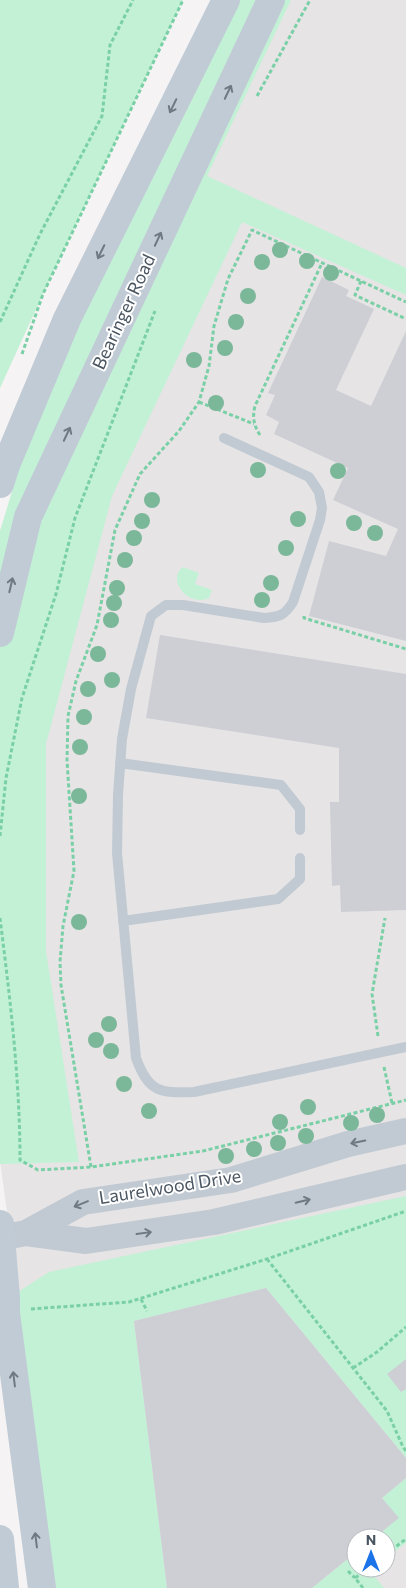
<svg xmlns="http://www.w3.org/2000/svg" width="406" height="1588" font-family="Commissioner,sans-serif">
	<rect width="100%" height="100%" fill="#f5f3f3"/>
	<path fill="#e6e4e5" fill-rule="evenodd" d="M229 0H406V1588H47L18 1292 0 1161V531ZM356 1538H386V1568H356Z"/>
	<path fill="#c3f1d5" d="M0 0H183L43 294 0 388Z
		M229 0H291L207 176 406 268V295L242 222 112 496 46 744V951L79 1162 0 1164V531L25 449 156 148Z
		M183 567 199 573 195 584 212 590 209 598C188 608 166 579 183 567Z
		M406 1196V1458L266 1288 134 1321 167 1588H47L18 1292 49 1272Z
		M406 1478V1543L386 1558V1538H374L398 1518 382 1498Z
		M356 1552V1568H374L370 1571 384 1588H312Z"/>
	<path fill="#cdcfd5" d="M322 277 349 290 346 296 374 309 336 390 371 406 406 331V641L309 616 329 541 386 556 398 529 333 500 348 468 274 434 279 422 266 415 275 395 268 393Z
		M160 635 406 674V910L341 912 340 885 332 886 330 802H339V748L146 718Z
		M266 1288 406 1458V1478L382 1498 399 1518 374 1538H356V1552L312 1588H167L134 1321Z
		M406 1359V1389L401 1392 387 1374Z"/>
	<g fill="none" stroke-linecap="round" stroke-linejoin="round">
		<path stroke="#7ad0a6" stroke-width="3" stroke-dasharray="4 2.5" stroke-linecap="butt" d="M257 96 310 0
			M361 281 355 295 406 319
			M0 322 40 234 102 116 110 45 133 0
			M22 354 43 294 183 0
			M199 402 254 424
			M260 435C254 426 252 417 255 406L322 263
			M304 616V618L406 649
			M0 836 6 778 22 698 56 594 75 518 155 311
			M0 918C10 998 20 1080 20 1160L38 1170 91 1167 203 1151 406 1100
			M378 1036 372 994 385 918
			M384 1067 392 1103
			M91 1167 61 985 60 962 63 926 74 871 67 760 68 716 76 681 97 625 115 530 140 474 179 431 199 402 209 366 214 326 228 279 252 230 406 302
			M267 1259 387 1411 403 1447 406 1451
			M141 1299 147 1311
			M31 1309 129 1302 267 1259 406 1211
			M353 1368 377 1352 406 1327
			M386 1554 406 1539
			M348 1571 355 1578
			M363 1588 355 1578 369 1568"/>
		<path stroke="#c1cad2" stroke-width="10" d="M224 438 309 477 319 492 322 508 320 520 293 602C285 615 280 617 264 618L183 605H166L151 616 131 689 122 739 118 795 117 853 136 1058C149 1093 160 1093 194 1092L406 1047
			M120 763 281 785 300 809V830
			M123 921 278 899 300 879V858"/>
		<path stroke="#c1cad2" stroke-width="26" d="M26 1233 83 1202 231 1180 348 1144 406 1131
			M0 1238 26 1233 86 1241 214 1222 406 1177"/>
		<path stroke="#c1cbd6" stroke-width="28" d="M0 484 6 465 67 319 226 0
			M0 633 28 517 271 0
			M0 1224 6 1298V1313L42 1588
			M0 1539 5 1588"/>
	</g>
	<g fill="#7bb799">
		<circle cx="280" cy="250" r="8"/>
		<circle cx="307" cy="261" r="8"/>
		<circle cx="262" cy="262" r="8"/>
		<circle cx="331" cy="273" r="8"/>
		<circle cx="248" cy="296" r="8"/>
		<circle cx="236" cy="322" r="8"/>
		<circle cx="225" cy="348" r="8"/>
		<circle cx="194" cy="360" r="8"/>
		<circle cx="216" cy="403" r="8"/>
		<circle cx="258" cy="470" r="8"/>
		<circle cx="338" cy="471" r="8"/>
		<circle cx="152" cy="500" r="8"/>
		<circle cx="298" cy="519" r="8"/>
		<circle cx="142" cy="521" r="8"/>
		<circle cx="354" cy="523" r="8"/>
		<circle cx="375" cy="533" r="8"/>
		<circle cx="134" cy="538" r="8"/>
		<circle cx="286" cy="548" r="8"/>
		<circle cx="125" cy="560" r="8"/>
		<circle cx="271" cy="583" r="8"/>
		<circle cx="117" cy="588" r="8"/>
		<circle cx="262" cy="600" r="8"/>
		<circle cx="114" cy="603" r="8"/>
		<circle cx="111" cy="620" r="8"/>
		<circle cx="98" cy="654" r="8"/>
		<circle cx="112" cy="680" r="8"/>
		<circle cx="88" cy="689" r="8"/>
		<circle cx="84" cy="717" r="8"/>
		<circle cx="80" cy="747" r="8"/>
		<circle cx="79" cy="796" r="8"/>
		<circle cx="79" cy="922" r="8"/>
		<circle cx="109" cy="1024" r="8"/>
		<circle cx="96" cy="1040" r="8"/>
		<circle cx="111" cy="1051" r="8"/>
		<circle cx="124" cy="1084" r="8"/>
		<circle cx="308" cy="1107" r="8"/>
		<circle cx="149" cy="1111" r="8"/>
		<circle cx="377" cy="1115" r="8"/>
		<circle cx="280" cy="1122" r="8"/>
		<circle cx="351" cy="1123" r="8"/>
		<circle cx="306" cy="1136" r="8"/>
		<circle cx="278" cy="1143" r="8"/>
		<circle cx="254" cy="1149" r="8"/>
		<circle cx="226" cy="1156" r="8"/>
	</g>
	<defs><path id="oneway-shaft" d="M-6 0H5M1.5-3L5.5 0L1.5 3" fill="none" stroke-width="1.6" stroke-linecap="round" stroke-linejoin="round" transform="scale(1.25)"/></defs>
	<g stroke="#6e7984">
		<use href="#oneway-shaft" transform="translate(228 92) rotate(-65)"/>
		<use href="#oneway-shaft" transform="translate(173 106) rotate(116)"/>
		<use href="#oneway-shaft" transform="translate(158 239) rotate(-65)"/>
		<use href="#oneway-shaft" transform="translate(101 252) rotate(116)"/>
		<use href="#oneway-shaft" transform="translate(67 434) rotate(-65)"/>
		<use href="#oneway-shaft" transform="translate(11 585) rotate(-77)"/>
		<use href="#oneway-shaft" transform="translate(14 1379) rotate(-97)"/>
		<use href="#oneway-shaft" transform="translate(36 1540) rotate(-97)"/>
	</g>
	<g stroke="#6e7983">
		<use href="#oneway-shaft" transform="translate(358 1142) rotate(168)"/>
		<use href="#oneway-shaft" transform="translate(303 1201) rotate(-13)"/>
		<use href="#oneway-shaft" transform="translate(81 1204) rotate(158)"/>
		<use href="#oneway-shaft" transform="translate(144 1233) rotate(-8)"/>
	</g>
	<g text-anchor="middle" stroke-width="4" stroke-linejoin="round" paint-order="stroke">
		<g font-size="18" fill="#4a5661" stroke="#fff">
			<text transform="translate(124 312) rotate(-65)" y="6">Bearinger Road</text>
			<text transform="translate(170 1187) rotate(-9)" y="6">Laurelwood Drive</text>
		</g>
	</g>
	<g transform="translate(371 1553)"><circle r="24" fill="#ffffff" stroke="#b7bbc0"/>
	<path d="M0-4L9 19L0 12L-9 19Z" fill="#1a73e8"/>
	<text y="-8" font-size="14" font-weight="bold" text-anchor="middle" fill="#4a5661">N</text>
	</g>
</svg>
